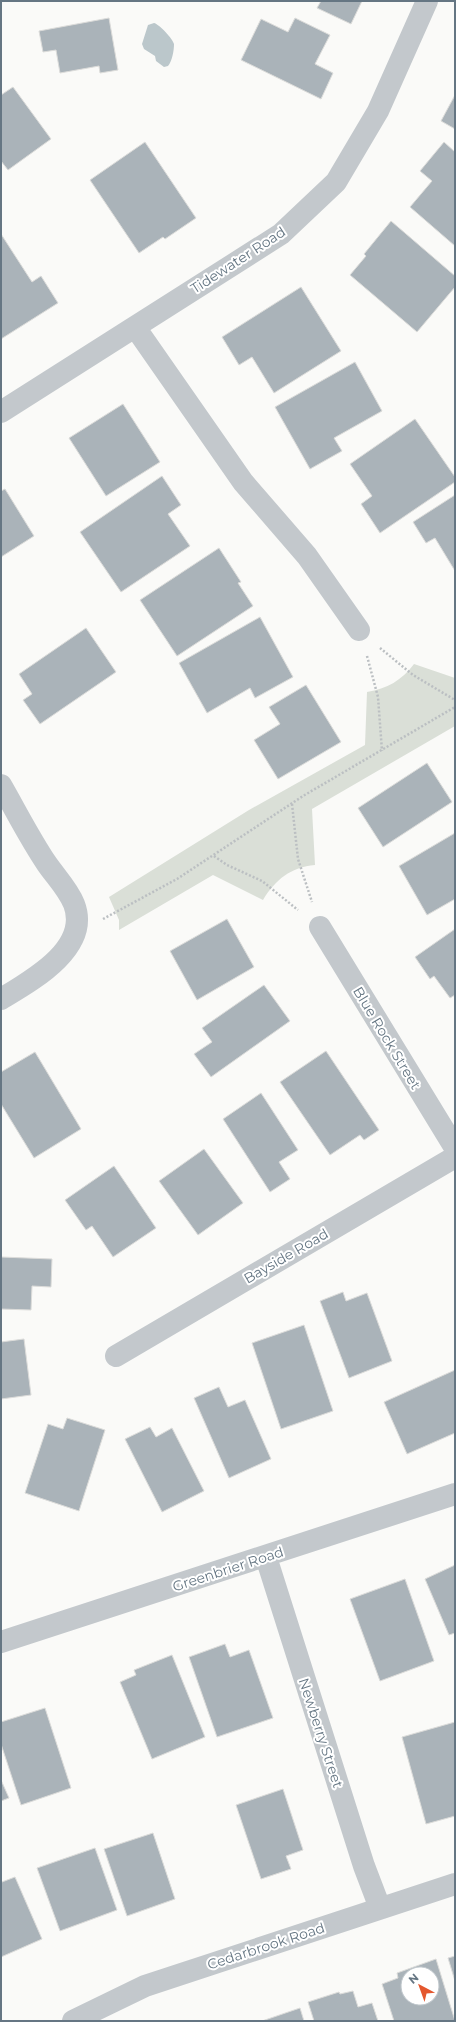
<svg xmlns="http://www.w3.org/2000/svg" width="456" height="2022" font-family="Montserrat,sans-serif">
	<rect width="100%" height="100%" fill="#fafaf8"/>
	<path fill="#dadfd7" d="M414 664 455 678V726L312 809 315 865C291 867 275 880 263 900L213 875 119 930V920L109 897 249 810 365 745 367 692C387 689 402 680 414 664Z"/>
	<path fill="#bbc7cb" d="M154 23C159 24 173 39 174 44 174 51 172 61 168 66L164 67 156 61 155 56 144 49 142 44 148 25Z"/>
	<path fill="#aab3b9" stroke="#dcdcda" fill-rule="evenodd" d="M321 1H362L351 24 317 8Z
		M109 18 118 70 100 73 99 66 60 73 56 50 43 52 39 31Z
		M295 18 330 35 315 64 333 73 321 99 241 60 261 19 288 32Z
		M13 87 51 139 8 170 1 161V95Z
		M455 95V129L441 121Z
		M145 142 196 218 165 239 163 237 139 253 90 180Z
		M444 142 455 152V246L410 207 432 181 420 171Z
		M391 221 455 276V287L417 332 350 275 366 256 364 254Z
		M1 234 32 282 41 276 58 303 1 339Z
		M301 287 341 351 274 393 252 357 239 365 222 337Z
		M355 362 382 411 334 438 342 451 310 469 275 407Z
		M123 404 160 462 106 496 69 438Z
		M415 419 455 477V482L380 533 361 504 372 496 350 464Z
		M162 476 181 505 168 514 190 546 121 592 80 532Z
		M5 489 34 536 1 557V491Z
		M455 495V571L435 538 426 543 413 522Z
		M219 548 241 582 238 583 253 606 177 656 140 600Z
		M260 617 293 677 255 698 250 688 207 713 179 663Z
		M86 628 116 672 40 724 23 700 32 694 19 674Z
		M306 685 341 742 278 779 254 740 280 724 269 707Z
		M427 763 452 802 383 847 358 808Z
		M455 833V899L427 915 399 866Z
		M227 919 254 967 197 1000 170 951Z
		M455 929V995L450 998 434 976 430 979 415 957Z
		M264 985 290 1021 211 1077 194 1054 212 1042 202 1028Z
		M326 1051 379 1130 364 1140 360 1135 330 1155 280 1082Z
		M35 1052 81 1129 34 1158 1 1104V1072Z
		M261 1093 298 1150 279 1162 290 1179 270 1192 223 1119Z
		M204 1149 243 1203 198 1235 159 1181Z
		M114 1166 156 1228 113 1257 92 1226 86 1230 65 1200Z
		M1 1257 52 1259 51 1287 32 1286 31 1310 1 1309Z
		M343 1292 346 1301 367 1293 392 1361 349 1378 320 1301Z
		M304 1325 333 1411 281 1429 252 1343Z
		M24 1339 31 1395 1 1399V1342Z
		M455 1370V1433L407 1454 384 1402Z
		M219 1387 228 1407 245 1400 271 1459 229 1478 194 1398Z
		M67 1418 105 1430 79 1511 25 1493 48 1424 63 1429Z
		M150 1427 156 1437 172 1428 204 1491 162 1512 125 1439Z
		M455 1565V1633L449 1635 425 1579Z
		M405 1579 434 1661 380 1681 350 1599Z
		M225 1644 230 1657 249 1650 273 1718 217 1737 189 1657Z
		M172 1655 205 1737 152 1759 120 1682 136 1675 134 1670Z
		M45 1708 71 1788 21 1805 1 1744V1722Z
		M455 1722V1816L426 1824 402 1737Z
		M1 1780 9 1798 1 1801Z
		M283 1789 303 1850 286 1856 291 1869 261 1879 236 1805Z
		M153 1833 175 1899 127 1916 104 1849Z
		M95 1848 117 1910 60 1931 37 1868Z
		M15 1877 42 1939 1 1957V1880L2 1882Z
		M455 1956V1981L448 1958Z
		M436 1959 455 2021H394L382 1984 398 1978 397 1973ZM408 1974H432V1998H408Z
		M353 1991 358 2007 372 2003 378 2021H314L308 2002 339 1992 340 1994Z
		M300 2008 304 2021H262Z"/>
	<g fill="none" stroke-linecap="round" stroke-linejoin="round">
		<path stroke="#bbbfc2" stroke-width="2.5" stroke-dasharray="2 2" stroke-linecap="butt" d="M380 648 413 675 455 700
			M367 656 378 697 382 751
			M292 804 298 859 312 902
			M214 856 227 865 262 881 298 910
			M103 919 177 879 303 796 455 707"/>
		<path stroke="#c3c8cc" stroke-width="22" d="M135 327 243 482 307 556 359 630
			M1 412 281 234 336 182 378 111 427 1
			M1 785C16 811 30 839 47 864 56 877 68 889 74 904 91 948 31 981 1 999
			M320 927 455 1148
			M116 1356 455 1157
			M266 1557 364 1866 380 1908
			M1 1642 455 1494
			M73 2021 145 1986 455 1884"/>
	</g>
	<g text-anchor="middle" stroke-width="4" stroke-linejoin="round" paint-order="stroke">
		<g font-size="14" fill="#657683" stroke="#fff">
			<text transform="translate(238 260) rotate(-33)" y="5">Tidewater Road</text>
			<text transform="translate(387 1038) rotate(59)" y="5">Blue Rock Street</text>
			<text transform="translate(286 1256) rotate(-30)" y="5">Bayside Road</text>
			<text transform="translate(228 1569) rotate(-18)" y="5">Greenbrier Road</text>
			<text transform="translate(321 1733) rotate(72)" y="5">Newberry Street</text>
			<text transform="translate(266 1946) rotate(-18)" y="5">Cedarbrook Road</text>
		</g>
	</g>
	<rect width="456" height="2022" fill="none" stroke="#657683" stroke-width="4"/>
	<g transform="translate(420 1986) rotate(319)"><circle r="19" fill="#ffffff" stroke="#c1c8cd"/>
	<path d="M0-3L7 15L0 10L-7 15Z" fill="#e4572e"/>
	<text y="-6" font-size="11" font-weight="bold" text-anchor="middle" fill="#657683">N</text>
	</g>
</svg>
